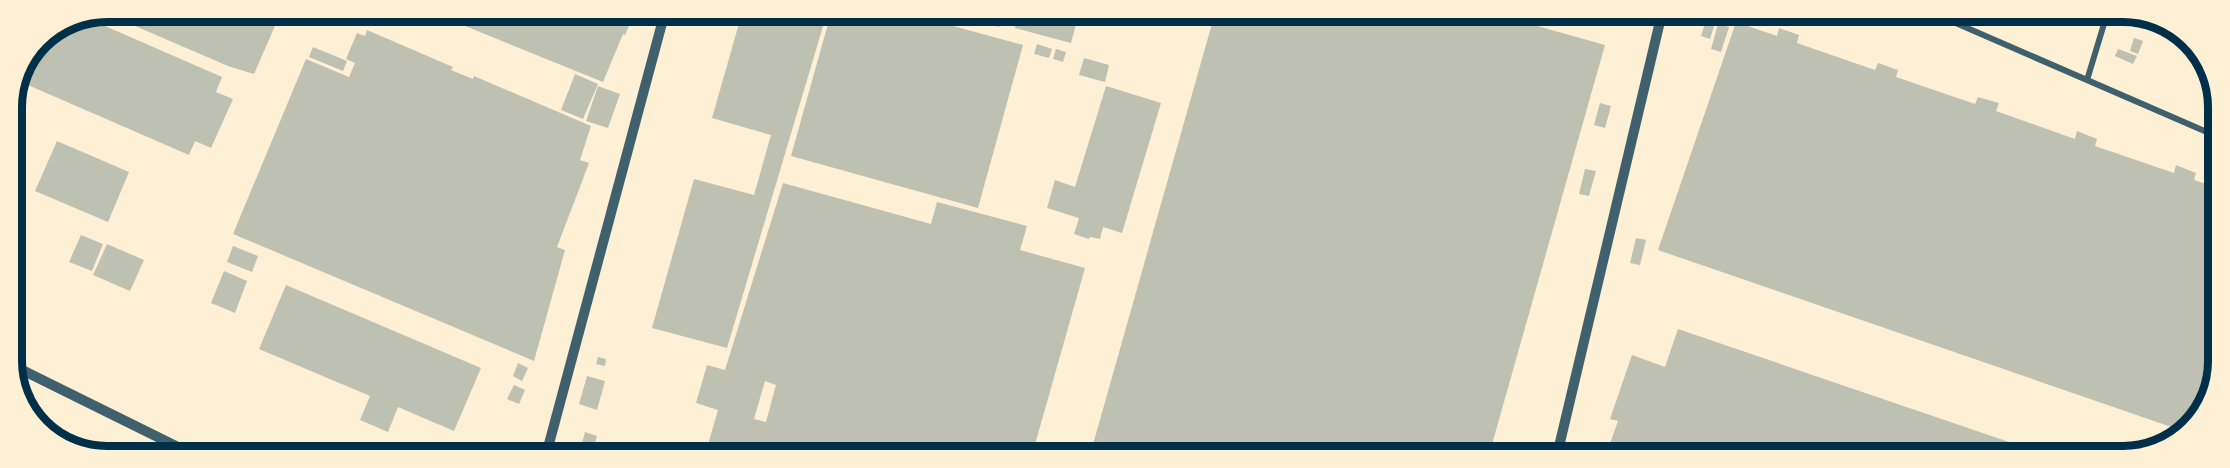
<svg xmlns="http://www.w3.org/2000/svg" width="2230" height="468" font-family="Karla,sans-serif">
	<rect width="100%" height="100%" fill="#fdf0d5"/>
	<path fill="#bec0b2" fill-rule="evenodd" d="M281 12 254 74 228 66 105 13Z
		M360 12H382L379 20Z
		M439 12H635L625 35 623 34 603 82 448 19 449 17Z
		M742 13H827L727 348 652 328 694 179 754 195 771 135 712 118Z
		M831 13H906L1023 45 978 208 791 156Z
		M952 13H1004L999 27Z
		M1019 13H1079L1071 43 1015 28Z
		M1215 13H1491L1605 45 1489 455H1090Z
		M89 19 222 77 216 92 233 99 211 148 195 141 189 155 21 82 40 40Z
		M1706 20 1715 23 1710 39 1701 36Z
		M1736 22 1777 36 1779 28 1799 35 1797 43 1875 70 1878 63 1898 70 1896 77 1975 104 1978 97 1999 103 1996 111 2075 139 2077 131 2097 139 2095 146 2174 173 2176 165 2196 173 2194 180 2216 187V379L2186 432 1658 250Z
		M1718 24 1729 27 1721 52 1711 49Z
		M367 30 453 67 451 70 473 79 474 76 591 126 580 160 589 163 557 247 565 250 534 361 233 234 306 59 349 77 355 63 346 59 357 33 365 36Z
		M2134 38 2143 41 2138 54 2130 51Z
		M1037 44 1052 49 1049 58 1034 54Z
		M313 47 347 61 343 71 309 57Z
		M1056 49 1066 52 1063 62 1053 59Z
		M2118 49 2137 56 2133 64 2115 56Z
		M1084 58 1109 65 1105 82 1079 75Z
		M575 74 598 84 583 119 561 110Z
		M598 86 620 94 608 128 586 121Z
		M1106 86 1161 103 1122 233 1103 227 1100 239 1090 237 1089 239 1074 234 1079 218 1047 208 1055 180 1075 187Z
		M1600 103 1611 106 1605 128 1594 125Z
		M57 141 129 172 108 222 35 191Z
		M1585 169 1596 171 1589 196 1579 194Z
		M783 183 931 224 937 202 1027 226 1020 250 1085 268 1032 455 1019 453V455H705L718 410 696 403 707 365 725 370ZM765 381 776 385 766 422 754 419Z
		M81 235 103 244 92 271 69 262Z
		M1636 238 1646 240 1640 265 1630 263Z
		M107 244 144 260 130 291 93 275Z
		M233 246 258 256 252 272 227 262Z
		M224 271 247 281 235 313 211 303Z
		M286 285 481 368 454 431 398 407 388 432 360 420 370 396 259 349Z
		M1678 329 2047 455 2046 456 1606 455 1618 421 1610 419 1632 355 1665 367Z
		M598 357 606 359 605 366 596 364Z
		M518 363 528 368 522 381 513 376Z
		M587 376 605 381 597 410 579 404Z
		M514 385 525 390 519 404 507 399Z
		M585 432 597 436 592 455H579Z"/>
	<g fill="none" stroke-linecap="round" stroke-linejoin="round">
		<path stroke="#3f606c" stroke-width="6" d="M1935 14 2216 136
			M2128 14 2189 39
			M2087 80 2107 14"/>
		<path stroke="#3f606c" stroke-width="10" d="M14 366 192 454
			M546 455 665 12
			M1557 455 1662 13"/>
	</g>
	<path d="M0 0H2230V468H0ZM107 22H2123A85 85 0 0 1 2208 107V361A85 85 0 0 1 2123 446H107A85 85 0 0 1 22 361V107A85 85 0 0 1 107 22Z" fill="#fdf0d5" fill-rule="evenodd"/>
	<path fill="none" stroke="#003049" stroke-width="8" d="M107 22H2123A85 85 0 0 1 2208 107V361A85 85 0 0 1 2123 446H107A85 85 0 0 1 22 361V107A85 85 0 0 1 107 22Z"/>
</svg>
